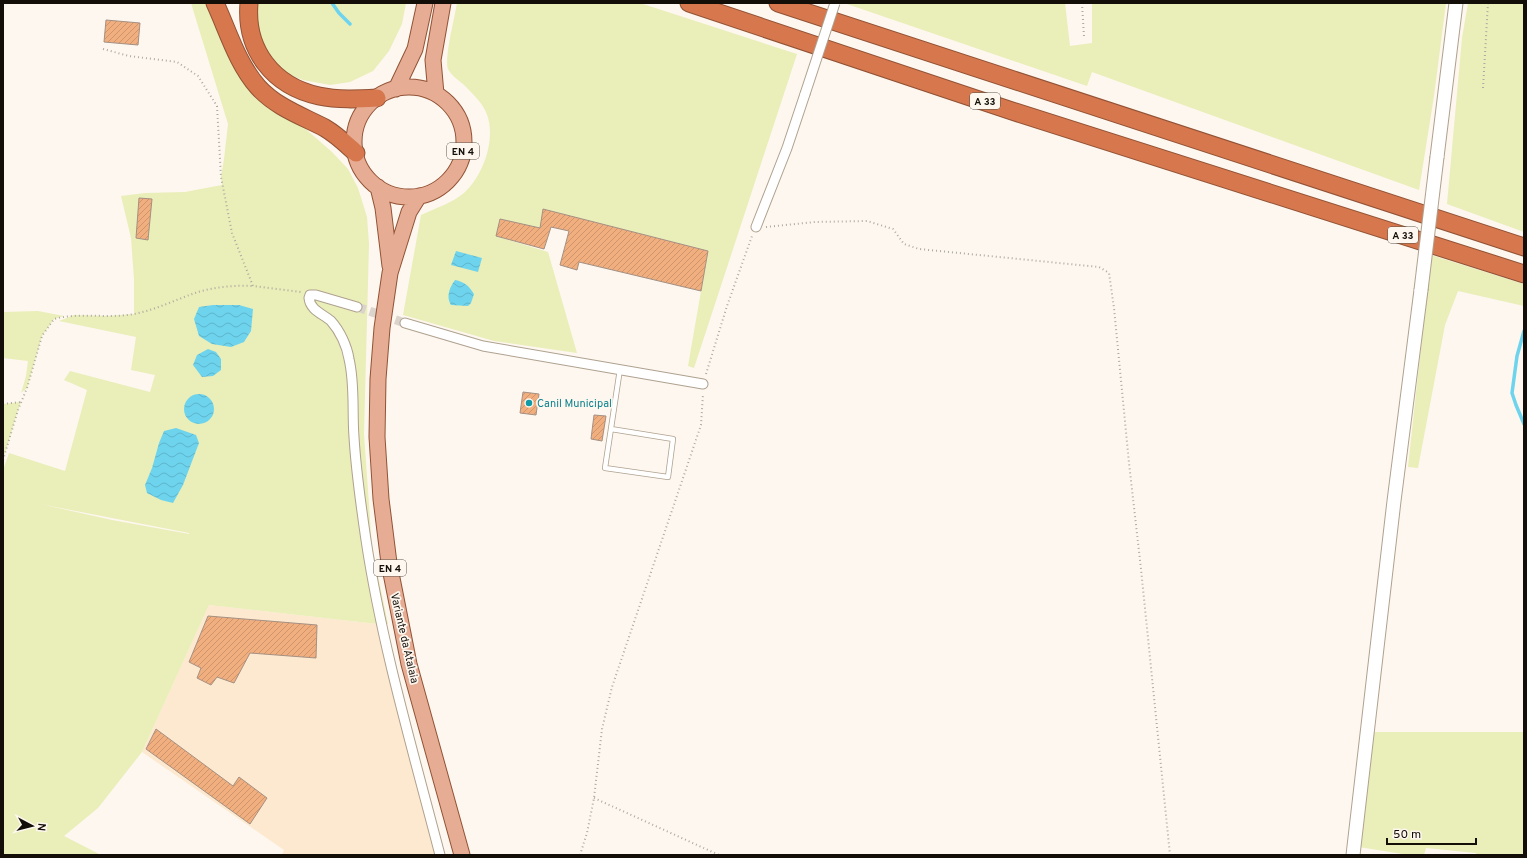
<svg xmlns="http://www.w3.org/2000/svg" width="1527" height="858" font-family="Overpass,sans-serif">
	<defs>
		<pattern id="water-waves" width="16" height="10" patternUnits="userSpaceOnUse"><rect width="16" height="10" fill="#6ed4ee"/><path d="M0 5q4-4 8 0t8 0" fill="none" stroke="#5eb5cb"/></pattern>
		<pattern id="building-hatch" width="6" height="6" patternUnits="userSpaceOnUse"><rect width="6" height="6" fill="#f1ae7e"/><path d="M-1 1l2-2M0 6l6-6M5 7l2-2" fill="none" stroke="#ce946b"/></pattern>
	</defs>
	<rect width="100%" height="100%" fill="#fdf7ef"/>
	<path fill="#fde9cf" d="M209 605 377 624 437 855H282L284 850 142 752Z"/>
	<path fill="#eaeeb8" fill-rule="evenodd" d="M191 3H209L227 50 300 124 332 152 348 169 358 188 367 217 369 244 364 434 372 547 388 624H377L209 605 142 752 98 808 64 836 101 855H3V470L9 453 65 471 87 390 64 380 70 371 150 392 155 375 131 370 136 337 59 321 74 315 108 316 134 314V279L131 238 121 196 145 193 185 192 222 185 221 177 224 159 228 124ZM40 504 189 533V534L112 520Z
		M256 3H406L402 24 389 51 373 71 350 82 330 85 303 80 288 74 264 53 254 28Z
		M457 3H640L797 54 694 368 688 366 708 251 544 209 540 228 500 219 496 236 548 252 577 353 494 341 403 315 421 215C436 208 452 203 464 193 484 175 497 137 486 112 481 101 471 92 463 84 458 80 451 75 448 69 444 59 455 16 457 3Z
		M844 3H1065L1070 46 1092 43V3H1446L1434 96 1419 190 1092 72 1087 86Z
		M1468 3H1524V232L1447 204 1462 38Z
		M1431 255 1524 284V306L1458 291 1445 325 1418 468 1408 467Z
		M38 311 64 316 54 319 42 336 27 388 21 393 26 376 28 361 3 358V312Z
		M21 402 18 410 3 460V404Z
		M1374 732H1524V855H1476V853L1426 848 1424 855H1409L1359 847Z"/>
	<path fill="url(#water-waves)" d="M456 251 482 258 478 272 451 265Z
		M455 280C465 282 469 286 474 294L471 303 468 306 451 305C446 297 449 288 455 280Z
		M213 305H239L253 309 251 331 244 342 231 347 212 344 199 336 194 319 199 307Z
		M208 349 216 352 221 359V370L213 376 202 377 193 365 197 355Z
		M184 409a15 15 0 1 1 30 0a15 15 0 1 1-30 0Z
		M176 428 196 435 199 443 183 485 173 503 161 500 147 493 145 485 152 468 159 443 164 431Z"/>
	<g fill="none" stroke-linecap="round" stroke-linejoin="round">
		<path stroke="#6ed4ee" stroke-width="3.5" d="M332 3 339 13 350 24
			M1524 331 1517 356 1512 393 1516 405 1524 424"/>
	</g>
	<path fill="url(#building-hatch)" stroke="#a49083" d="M106 20 140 23 138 45 104 42Z
		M139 198 152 199 148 240 136 238Z
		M543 209 708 251 701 291 579 262 577 270 560 265 569 231 551 227 544 249 496 236 500 219 540 228Z
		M523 392 539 394 536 415 520 413Z
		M594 415 606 416 602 441 591 439Z
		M208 616 317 625 316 658 250 653 234 683 217 677 211 685 197 678 201 668 189 662Z
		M156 729 233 786 239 777 267 798 250 824 146 749Z"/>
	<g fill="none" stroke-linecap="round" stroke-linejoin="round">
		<path stroke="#dad4cc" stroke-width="9" stroke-dasharray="9 4.5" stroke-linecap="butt" d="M357 307 405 323"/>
		<g stroke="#afa18f" stroke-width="6">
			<path id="lane" d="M611 429 673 439 668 477 605 468 620 369"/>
		</g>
		<g stroke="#afa18f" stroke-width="11">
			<path id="street" d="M756 227 787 148 805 94
				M357 307 316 295H310L309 298C310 310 323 314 331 321 340 331 347 346 349 359 355 384 352 411 354 437 356 471 361 506 366 540 382 646 413 751 440 855
				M405 323 483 346 703 384"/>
		</g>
		<g stroke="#afa18f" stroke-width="15">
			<path id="secondary" d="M1437 157 1456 3
				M1353 855 1394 501 1421 290"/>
		</g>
		<g stroke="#925235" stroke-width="17">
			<path id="primary" d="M354 142a55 55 0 1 1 110 0a55 55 0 1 1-110 0Z
				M396 89 415 49 425 3
				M436 94 433 60 443 3
				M378 187 383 208 390 266
				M419 196 409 212 390 273 382 328 378 379 377 437 381 499 389 563 409 664 462 855"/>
		</g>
		<g stroke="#925235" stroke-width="19">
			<path id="highway" d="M215 3C228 31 237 63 258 87 276 107 302 116 325 128 337 135 346 144 356 153
				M249 3C245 50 273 86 319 96 338 100 358 99 377 98
				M689 3 1012 111 1524 274
				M778 3 1524 247"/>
		</g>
		<path stroke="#aea9a1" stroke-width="2" stroke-dasharray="1 3" stroke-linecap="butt" d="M1082 3 1084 37
			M103 49 129 56 177 62 198 76 217 106 221 177 232 233 253 286 301 292
			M1483 88 1488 3
			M766 227 815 222 867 221 893 229 904 244 919 249 1099 267 1109 273 1114 308 1129 463 1141 569 1170 855
			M706 374 727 306 752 236
			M3 404 21 402
			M3 460 18 410 27 388 42 336 54 319C80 312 107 319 134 314 155 310 175 300 195 293 213 287 235 285 253 286
			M3 470V472
			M594 798 719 855
			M580 855 587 833 594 798 602 729 612 687 701 425 703 394"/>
		<use href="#lane" stroke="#fff" stroke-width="4.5"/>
		<use href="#street" stroke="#fff" stroke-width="9"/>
		<use href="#secondary" stroke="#fff" stroke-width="13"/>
		<use href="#primary" stroke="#e6ad94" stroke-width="15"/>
		<use href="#highway" stroke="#d6774d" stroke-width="17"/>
		<g stroke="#afa18f" stroke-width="11" stroke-linecap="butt">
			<path id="street-bridge" d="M805 94 835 3"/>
		</g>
		<g stroke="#afa18f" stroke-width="15" stroke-linecap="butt">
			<path id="secondary-bridge" d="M1421 290 1437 157"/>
		</g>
		<use href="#street-bridge" stroke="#fff" stroke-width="9"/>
		<use href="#secondary-bridge" stroke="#fff" stroke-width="13"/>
	</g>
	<circle fill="#0f9aa8" stroke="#fdf7ef" stroke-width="1.5" cx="529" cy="403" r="4"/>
	<g text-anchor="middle" stroke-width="3.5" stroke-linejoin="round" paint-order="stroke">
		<g fill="#fdf7ef" stroke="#59544d" stroke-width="1">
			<rect x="970" y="93" width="30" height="16" rx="3"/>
			<rect x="447" y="143" width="32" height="16" rx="3"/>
			<rect x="1388" y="227" width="30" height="16" rx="3"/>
			<rect x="374" y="560" width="32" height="16" rx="3"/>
		</g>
		<g font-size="10" font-weight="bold" fill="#130e08">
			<text x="985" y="105">A 33</text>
			<text x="463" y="155">EN 4</text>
			<text x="1403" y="239">A 33</text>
			<text x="390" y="572">EN 4</text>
		</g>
		<g font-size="11" fill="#0d838f" stroke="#fdf7ef" text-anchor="start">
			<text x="537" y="407">Canil Municipal</text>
		</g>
		<g font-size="11" fill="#130e08" stroke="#fdf7ef">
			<text transform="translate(405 638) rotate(77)" y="4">Variante da Atalaia</text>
		</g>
	</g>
	<rect width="1527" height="858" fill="none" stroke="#130e08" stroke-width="8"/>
	<g transform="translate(32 826) rotate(97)" stroke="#fdf7ef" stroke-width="3" paint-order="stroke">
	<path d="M0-3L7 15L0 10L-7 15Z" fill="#130e08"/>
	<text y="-6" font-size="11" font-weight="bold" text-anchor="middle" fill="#130e08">N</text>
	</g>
	<path d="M1387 838v6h89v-6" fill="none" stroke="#130e08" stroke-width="2"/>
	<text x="1393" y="838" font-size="12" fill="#130e08" stroke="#fdf7ef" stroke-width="3" paint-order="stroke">50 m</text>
</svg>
